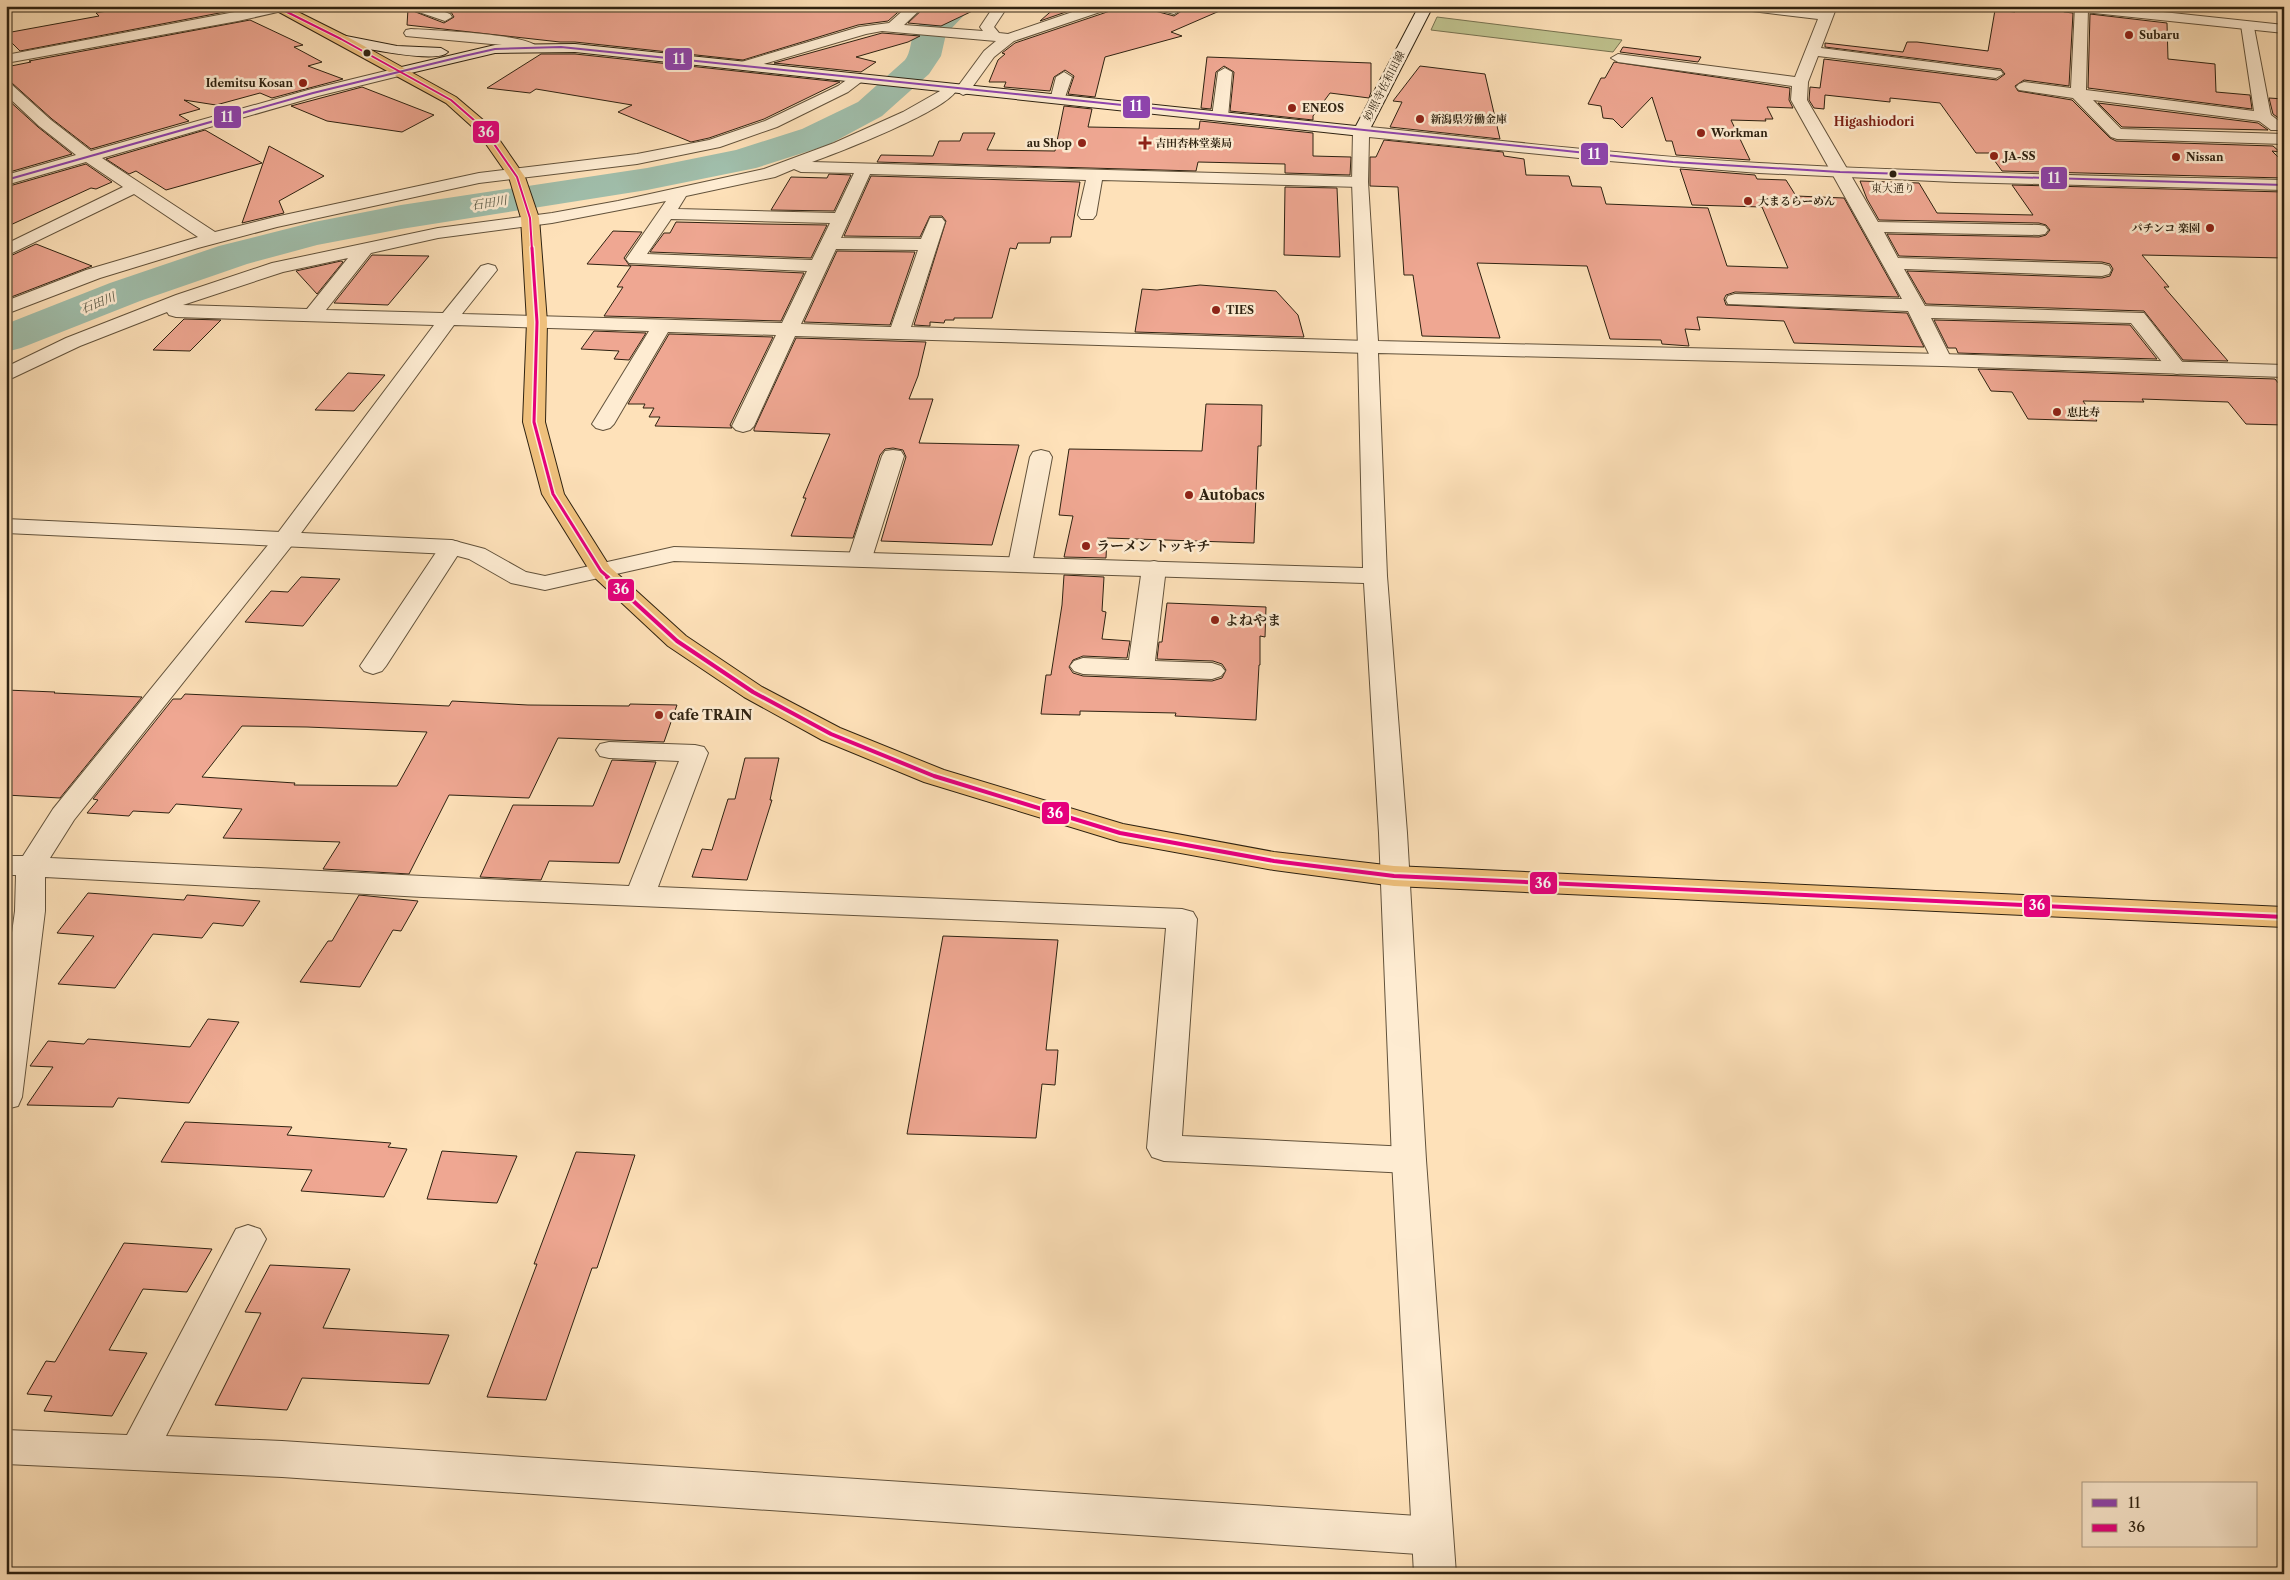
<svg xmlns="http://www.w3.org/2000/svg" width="2290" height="1580" font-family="'Libre Caslon Text','Noto Serif JP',serif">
	<rect width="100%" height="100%" fill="#fee1b9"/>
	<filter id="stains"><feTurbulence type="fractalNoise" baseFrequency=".004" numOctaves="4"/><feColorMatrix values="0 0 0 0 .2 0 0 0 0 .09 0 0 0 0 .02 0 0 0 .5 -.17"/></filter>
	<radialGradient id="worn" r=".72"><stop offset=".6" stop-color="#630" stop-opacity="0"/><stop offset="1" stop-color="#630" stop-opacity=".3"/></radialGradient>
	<path fill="#c0c38f" stroke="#777250" d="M1437 17 1622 40 1613 52 1431 30Z"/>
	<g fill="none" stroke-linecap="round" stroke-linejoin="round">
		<path fill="#a0beab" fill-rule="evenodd" d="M938 6H973L946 34 941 56 929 74 882 116 828 145 756 168 647 190 401 229 317 245 247 264 140 301 21 348 6 352V324L110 283 219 246 314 222 401 205 647 168 736 150 802 129 858 102 905 60C911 52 910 42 914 33 919 23 929 13 938 6Z"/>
	</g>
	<path fill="#efa792" stroke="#2e2211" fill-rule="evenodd" d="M134 6H220L230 11 20 51 6 37V33L99 16 96 13Z
		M435 6H905L888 21 858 25 743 60 575 42H560L407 25 408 9 444 23 454 17 451 12Z
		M926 6H983L941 26 908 23Z
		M1057 6H1083L1040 21Z
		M1113 6H1151L1155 11 1174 16 1183 10 1179 6H1231L1171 32 1182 36 1105 57 1095 97 1068 94 1074 76 1065 70 1054 77 1050 91 1004 87 1006 82H989L998 60 1005 54 1002 53 1015 43 1110 11Z
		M2018 6H2056L2064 12 2073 13 2069 86 2024 80 2015 86 2018 91 2072 100 2110 138 2116 141 2273 146 2280 152 2272 151 2284 163V178L2002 171 1989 153H1976L1940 103 1890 98V102L1825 95 1824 109 1814 108 1809 100 1810 87 1820 88 1824 59 1997 80 2005 74 2001 69 1825 47V43L1903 52 1907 42H1917L1988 51 1995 10 2015 12V9L2018 10Z
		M2090 14 2167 23 2168 59 2215 64 2216 92 2250 95 2252 109 2088 88Z
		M250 20 303 45 294 47 322 62 308 66 343 79 272 98 260 93 216 105 184 100 200 109 179 115 189 121 91 149 52 119 12 83 6 80V67L31 62 29 61Z
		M882 33 920 36 908 42 856 57 876 62 861 72 774 63Z
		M1623 47 1701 57 1698 62 1620 52Z
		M541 54H575L840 82 764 119 709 138 691 142 618 112 632 105 536 89 530 93 487 88Z
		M1207 57 1371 63V92L1369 98 1330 93 1313 116V120L1230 111 1234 72 1224 66 1216 72 1211 109 1201 108Z
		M1614 62 1790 88 1789 100 1793 108 1767 107 1773 119H1765L1766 121 1731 120 1750 160 1676 155 1672 141H1666L1652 97 1622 128 1613 119 1603 118 1601 106 1588 104 1601 78H1605Z
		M1420 66 1485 74 1500 139 1390 127 1402 102 1393 101Z
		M362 87 434 115 402 132 327 121 291 106Z
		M6 98 38 127 72 154 6 173Z
		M2269 98 2284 99V122L2273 114Z
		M2098 103 2258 123 2268 130 2122 127Z
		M1064 106 1092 109 1088 127 1199 129 1200 121 1313 133V156L1351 157 1350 175 1285 173V164L1198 162 1196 171 877 162 881 155 933 156 939 141H960L963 133H995L987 150 1055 151Z
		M205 130 262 163 166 190 136 171 129 174 106 159Z
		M1384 140 1503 152 1504 156 1524 159 1526 175 1569 176 1572 186 1601 187 1606 204 1708 208 1727 266 1788 268 1762 207 1692 205 1680 169 1755 175 1757 179 1786 180 1796 196 1844 198 1899 297 1735 292 1726 295 1724 299 1726 305 1907 313 1924 347 1794 343 1784 321 1697 317 1700 330 1685 329 1689 346 1662 344 1661 340 1610 339 1587 266 1477 263 1500 338 1422 336 1413 275H1404L1398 187 1370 186V157H1376Z
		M269 146 324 176 279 201 284 213 242 223Z
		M86 164 112 182 96 189 91 188 6 227V187Z
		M829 174 851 175 834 211 771 210 791 177 827 178Z
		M871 176 1080 182 1071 237H1051L1050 243H1018L1016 249 1010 248 992 318H954V320H945L944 323 930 322V326L914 325 946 221 942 216H930L920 237 844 236Z
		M1860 181 1919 183 1937 213 2033 215 2012 185 2284 192V258L2142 255 2169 287H2164L2228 361 2183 360 2144 311 1926 304 1907 271 2102 278 2110 276 2113 269 2110 264 2102 262 1899 256 1887 234 2039 237 2046 235 2050 230 2046 225 2039 223 1879 220 1867 199Z
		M1285 187 1337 188 1340 257 1284 255Z
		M676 222 762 224 827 225 811 258 650 252 664 233H670Z
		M613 231 642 232 624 258 629 265 804 273 781 321 604 316 623 287H617L631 266 587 264Z
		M36 244 92 266 6 299V258Z
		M837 251 915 252 890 325 804 322Z
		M372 255 429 256 388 305 334 303Z
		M341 261 343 262 317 294 296 271Z
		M1200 285 1276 291 1298 315 1304 337 1135 332 1142 289 1157 290Z
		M184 319 221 320 190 351 153 350Z
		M1934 320 2130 325 2157 359 1958 353 1956 348H1948Z
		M594 331 646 333 629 360 614 359 619 351 581 349Z
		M669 334 773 337 730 425 732 428 655 426 660 417H649L654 408H643L645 404H628Z
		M796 338 926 342 918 376 909 399H933L919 443 1019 445 992 545 881 541 906 457 903 450 893 448 885 449 880 455 853 538 791 536 806 498H803L830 434 754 431V429Z
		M1978 369 2275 379 2284 390V425L2246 424 2228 402 2142 399 2144 402 2083 401 2097 421 2028 419 2012 392 1991 391Z
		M348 373 385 375 354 411 315 410Z
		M1206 404 1262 405 1261 446H1258L1254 543 1107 538 1106 558 1064 557 1073 516 1059 515 1069 449 1202 451Z
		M1064 575 1104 577 1102 611 1106 612 1102 639 1130 641 1127 658 1083 656 1073 660 1069 667 1073 673 1083 676 1212 681 1222 678 1226 670 1222 664 1213 661 1157 659 1159 642H1162L1167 603 1266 607 1265 637 1260 636V665H1259L1256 720 1175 716 1176 713 1080 711V715L1041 714 1046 675H1051L1062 605Z
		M301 577 340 579 303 626 245 622 271 591 288 592Z
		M6 690 55 692 54 693 142 697 60 798 6 795Z
		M185 694 449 706 452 701 528 705 629 706 630 704 677 705 664 742 558 738 529 798 449 795 409 874 323 869 340 842 223 838 242 809 176 804 169 813 133 811 129 816 87 813 98 800 93 799 173 699H181ZM242 726 307 727 427 732 397 786 294 785 295 783 202 777Z
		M745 758H779L770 800H772L747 880 692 877 702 849 712 850 728 799H735Z
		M612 760 656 762 619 863 549 861 541 880 480 877 513 805 593 806Z
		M88 893 184 900 187 895 260 901 243 926 213 923 202 938 153 934 115 988 58 984 94 936 57 933Z
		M359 895 418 901 401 931 393 930 360 987 300 982 328 941H332Z
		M943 936 1058 940 1046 1050H1058L1055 1085 1042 1084 1036 1138 907 1134Z
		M208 1019 239 1022 189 1103 118 1098 113 1107 27 1105 53 1067 30 1066 48 1041 84 1044 88 1039 190 1047Z
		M185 1122 292 1127 287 1135 391 1143 388 1147 407 1149 384 1197 301 1191 312 1170 161 1162Z
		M442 1151 517 1156 497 1203 427 1199Z
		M576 1152 635 1155 597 1268H592L546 1400 487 1397 537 1264H534Z
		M124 1243 212 1249 187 1292 143 1289 109 1350 147 1353 112 1416 44 1411 52 1396 27 1394 46 1361 55 1362Z
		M270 1265 350 1269 323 1328 449 1335 429 1384 302 1378 287 1410 215 1405 261 1313 245 1312Z"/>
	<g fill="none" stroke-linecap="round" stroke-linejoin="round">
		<g stroke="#62523b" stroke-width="2">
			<path id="minor" d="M408 6H429L450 14 452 17 445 21 410 9Z
				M908 6H924L904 25 983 31 980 27 994 6H1008L994 27 999 33 1008 34 1090 6H1111L1109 9 1014 41 994 57 968 93 963 95 956 91C943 112 840 152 812 162L1360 177 1366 178 1368 182 1366 186 1360 187 1102 180 1096 215 1093 219H1081L1078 215 1086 180 870 174 841 238 921 239 930 218H942L945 222 911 327 1368 341 1375 343 1378 347 1375 351 1368 353 795 336 754 426 750 430 743 432 736 430 732 426 776 335 668 332 614 424 610 428 603 430 596 428 592 424 649 331 454 325 293 544 74 820 50 858 629 886 679 761 609 758 600 756 596 750 600 744 609 742 695 745 704 747 708 753 658 887 1182 909 1193 912 1197 919 1182 1136 1409 1147 1421 1151 1426 1160 1421 1169 1409 1173 1164 1161 1152 1157 1147 1148 1166 928 423 897 45 877V911L22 1097 18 1106 6 1109V976L15 911 16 875H6V856H23L53 809 277 534 434 325 176 317 169 315 167 312 80 346 6 381V367L66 338 176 295 272 263 438 228 552 213 618 201 764 169 834 143 903 112 940 91 944 86 949 84 956 89 984 51 996 41 882 31 866 34 743 70 736 66 738 63 859 27 889 23ZM794 169 801 172 854 173 835 213 678 209 686 196 775 177ZM666 201 626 259 629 263 807 271 782 323 462 314 497 270 495 266 488 264 481 266 443 313 326 310 371 253 438 238 552 223ZM671 219 830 223 812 260 647 254ZM836 249 918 250 891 327 801 324ZM348 258 307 309 183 305 283 272Z
				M1153 6H1176L1181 10 1174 14 1155 9Z
				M1737 6H1780L1821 11 1823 6H1837L1821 48 2001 71 2003 74 1996 78 1818 56 1808 82 1807 100 1878 222 2039 225 2045 226 2048 230 2045 234 2039 235 1884 232 1898 258 2102 264 2109 266 2111 270 2109 274 2102 276 1904 269 1925 306 2144 313 2187 368 2184 372 2177 374 2170 372 2131 323 1931 318 1952 360 1949 364 1942 366 1935 364 1932 360 1908 311 1728 304 1726 300 1728 296 1735 294 1902 299 1791 100 1792 86 1618 62 1611 58 1618 54 1795 77 1818 19 1744 10Z
				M2075 6 2088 8 2086 90 2254 111 2241 25 2243 22H2253L2270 111 2271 115 2284 125 2283 130H2271L2259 121 2093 100 2121 129 2284 134V144L2117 139 2111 137 2073 98 2019 90 2016 87 2019 84 2024 82 2071 88Z
				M411 29C431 30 528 34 537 47L530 51 513 46 406 36 404 33 406 30Z
				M398 68 405 72 403 75 318 96 102 158 215 232 275 217 479 173 637 154 709 140 765 121 838 86 852 76H862L865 79 848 92 777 127 720 147 637 164 479 183 277 227 198 248 100 278 6 314V301L86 270 198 237 134 194 6 256V244L123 187 86 162 6 185V175L76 155 39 126 6 95V82L11 84 51 120 91 151 308 90Z
				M1225 68 1232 72 1228 117 1226 120H1214L1212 117 1218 72Z
				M1064 72 1072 77 1063 103H1053L1050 100 1056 77Z
				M893 450 901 451 904 456 872 558 868 563 860 565 852 563 848 558 882 456 885 451Z
				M1041 450 1049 452 1052 457 1032 564 1028 569 1020 571 1012 569 1008 564 1030 457 1033 452Z
				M451 540 459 542 463 547 386 666 382 671 373 674 364 671 360 666 443 542Z
				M1154 561 1162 563 1166 568 1155 661 1212 663 1221 666 1225 671 1221 676 1212 679 1083 674 1074 671 1070 666 1074 661 1083 658 1129 660 1142 568 1146 563Z
				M248 1225 260 1229 266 1239 166 1436 282 1441 1433 1517 1447 1523 1453 1536 1447 1549 1433 1555 282 1477 6 1464V1430L127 1435 236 1229Z"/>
		</g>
		<g stroke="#62523b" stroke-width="2">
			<path id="tertiary" d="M267 6H283L284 8 282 11 238 21 6 63V55Z
				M2058 6H2107L2284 25V33L2065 10Z
				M1361 126C1493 140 1626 155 1759 163 1934 173 2109 176 2284 180V190L1955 182 1759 173 1609 161 1369 137 1368 182 1378 341 1942 354 2284 365V377L1942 366 1378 353 1387 576 1407 833 1426 1160 1456 1574H1414L1392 1160 1379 833 1364 583 674 561 545 590 511 583 469 559 450 554 6 533V519L451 540 485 549 526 572 545 576 674 547 1363 568 1358 347 1352 182 1353 131 1355 128Z"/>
		</g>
		<g stroke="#2e2211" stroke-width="2">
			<path id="secondary" d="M1419 6H1433L1369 131 1367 134 1361 136 575 52 495 53 398 76 391 72 393 69 495 45 575 44 1356 126Z
				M341 35 397 46 441 48 448 52C438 65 353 46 336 42L334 39 336 36Z"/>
		</g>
		<g stroke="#2e2211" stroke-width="2">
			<path id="trunk" d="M268 6H286L346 36 456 97 489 125 525 177 539 218 547 322 545 422 564 494 610 567 686 636 762 687 840 728 944 770 1123 824 1274 852 1394 866 2284 907V927L1394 886 1274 870 1120 842 924 782 822 740 744 697 668 646 593 576 542 494 523 422 527 322 521 218 509 177 477 131 446 103Z"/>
		</g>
		<use href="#minor" fill="#feecd2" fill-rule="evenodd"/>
		<use href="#tertiary" fill="#feecd2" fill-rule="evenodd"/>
		<use href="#secondary" fill="#feecd2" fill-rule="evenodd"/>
		<use href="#trunk" fill="#efc07c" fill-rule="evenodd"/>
		<g stroke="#feecd2" stroke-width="4">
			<path id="bus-1" d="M6 180 313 93 464 56 495 49 561 47 1673 162 1840 172 2284 185"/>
		</g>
		<g stroke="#feecd2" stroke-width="4">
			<path id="bus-2-far2" d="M275 6 341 39 451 100 483 128 517 177 530 218 532 250"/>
		</g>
		<g stroke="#feecd2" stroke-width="6">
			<path id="bus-2-far1" d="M532 248 537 322 534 422 553 494 601 571 609 578"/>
		</g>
		<g stroke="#feecd2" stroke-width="8">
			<path id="bus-2" d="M607 577 677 641 753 692 831 734 934 776 1120 833 1274 861 1394 876 2284 917"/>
		</g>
		<use href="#bus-1" stroke="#8e44ad" stroke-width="2"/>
		<use href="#bus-2-far2" stroke="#e5007d" stroke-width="2"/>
		<use href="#bus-2-far1" stroke="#e5007d" stroke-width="3"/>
		<use href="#bus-2" stroke="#e5007d" stroke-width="4"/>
	</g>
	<g fill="#8f2418" stroke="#feecd2" stroke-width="2">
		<circle cx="2129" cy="35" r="5"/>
		<circle cx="303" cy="83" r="5"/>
		<circle cx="1292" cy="108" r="5"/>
		<circle cx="1420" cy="119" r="5"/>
		<circle cx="1701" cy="133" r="5"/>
		<circle cx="1082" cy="143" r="5"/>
		<path d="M1142.5 135.5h5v5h5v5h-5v5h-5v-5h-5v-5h5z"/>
		<circle cx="1994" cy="156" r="5"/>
		<circle cx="2176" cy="157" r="5"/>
		<circle cx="1748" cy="201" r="5"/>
		<circle cx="2210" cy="228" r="5"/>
		<circle cx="1216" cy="310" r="5"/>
		<circle cx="2057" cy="412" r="5"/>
		<circle cx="1189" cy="495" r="5"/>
		<circle cx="1086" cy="546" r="5"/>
		<circle cx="1215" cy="620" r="5"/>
		<circle cx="659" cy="715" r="5"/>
	</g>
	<g fill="#2e2211" stroke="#feecd2" stroke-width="2">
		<circle cx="367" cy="53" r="4.5"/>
		<circle cx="1893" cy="174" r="4.5"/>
	</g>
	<g text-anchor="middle" stroke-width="5" stroke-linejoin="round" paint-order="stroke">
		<g font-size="11" font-weight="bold" fill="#2e2211" stroke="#feecd2" text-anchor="start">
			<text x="2139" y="39">Subaru</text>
			<text x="293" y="87" text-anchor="end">Idemitsu Kosan</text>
			<text x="1302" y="112">ENEOS</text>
			<text x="1430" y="123">新潟県労働金庫</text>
			<text x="1711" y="137">Workman</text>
			<text x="1072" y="147" text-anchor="end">au Shop</text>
			<text x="1155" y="147">吉田杏林堂薬局</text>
			<text x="2004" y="160">JA-SS</text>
			<text x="2186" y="161">Nissan</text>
			<text x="1758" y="205">大まるらーめん</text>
			<text x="2200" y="232" text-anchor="end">パチンコ 楽園</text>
			<text x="1226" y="314">TIES</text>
			<text x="2067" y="416">恵比寿</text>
		</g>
		<g font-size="11" fill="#2e2211" stroke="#feecd2">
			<text transform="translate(1384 86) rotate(-63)" y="4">妙照寺佐和田線</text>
		</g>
		<g font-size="11" fill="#2e2211" stroke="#feecd2">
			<text x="1893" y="192">東大通り</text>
		</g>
		<g font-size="12" font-weight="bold" fill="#7a1f14" stroke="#feecd2">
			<text x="1874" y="126">Higashiodori</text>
		</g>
		<g font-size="12" font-style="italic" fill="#50513f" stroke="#feecd2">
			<text transform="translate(489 203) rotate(-9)" y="4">石田川</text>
			<text transform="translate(98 303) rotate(-22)" y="4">石田川</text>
		</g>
		<g font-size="14" font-weight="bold" fill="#2e2211" stroke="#feecd2" text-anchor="start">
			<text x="1199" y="500">Autobacs</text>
			<text x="1096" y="551">ラーメン トッキチ</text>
			<text x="1225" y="625">よねやま</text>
			<text x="669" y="720">cafe TRAIN</text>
		</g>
	</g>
	<g stroke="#feecd2" stroke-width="2">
		<rect x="664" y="47" width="29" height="24" rx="5" fill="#8e44ad"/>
		<rect x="1122" y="95" width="29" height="24" rx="5" fill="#8e44ad"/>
		<rect x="213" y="105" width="29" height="24" rx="5" fill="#8e44ad"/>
		<rect x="472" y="120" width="28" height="24" rx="5" fill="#e5007d"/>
		<rect x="1580" y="142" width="29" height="24" rx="5" fill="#8e44ad"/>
		<rect x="2040" y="166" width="28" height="24" rx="5" fill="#8e44ad"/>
		<rect x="607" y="578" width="28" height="24" rx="5" fill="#e5007d"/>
		<rect x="1041" y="801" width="29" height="24" rx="5" fill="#e5007d"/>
		<rect x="1529" y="871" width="29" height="24" rx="5" fill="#e5007d"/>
		<rect x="2023" y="894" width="28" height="24" rx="5" fill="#e5007d"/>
	</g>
	<g font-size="14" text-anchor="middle" font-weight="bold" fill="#fff">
		<text x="679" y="64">11</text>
		<text x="1136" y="111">11</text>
		<text x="227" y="122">11</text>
		<text x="486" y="137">36</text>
		<text x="1594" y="159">11</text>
		<text x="2054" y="183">11</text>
		<text x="621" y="594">36</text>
		<text x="1055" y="818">36</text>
		<text x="1543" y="888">36</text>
		<text x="2037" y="910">36</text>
	</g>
	<rect width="2290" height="1580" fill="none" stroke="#fee1b9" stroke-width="25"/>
	<rect x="8" y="8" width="2275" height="1565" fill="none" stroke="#2e2211" stroke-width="2.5"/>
	<rect x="12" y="12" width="2265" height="1555" fill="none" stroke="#2e2211"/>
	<rect x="2082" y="1482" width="175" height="65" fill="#feecd2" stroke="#ab9b85"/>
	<rect x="2092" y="1499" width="25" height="8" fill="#8e44ad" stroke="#ab9b85"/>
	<text x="2128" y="1508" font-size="15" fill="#2e2211">11</text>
	<rect x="2092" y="1524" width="25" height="8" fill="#e5007d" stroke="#ab9b85"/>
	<text x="2128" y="1532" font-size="15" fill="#2e2211">36</text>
	<rect width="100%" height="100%" filter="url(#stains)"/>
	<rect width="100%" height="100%" fill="url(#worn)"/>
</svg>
